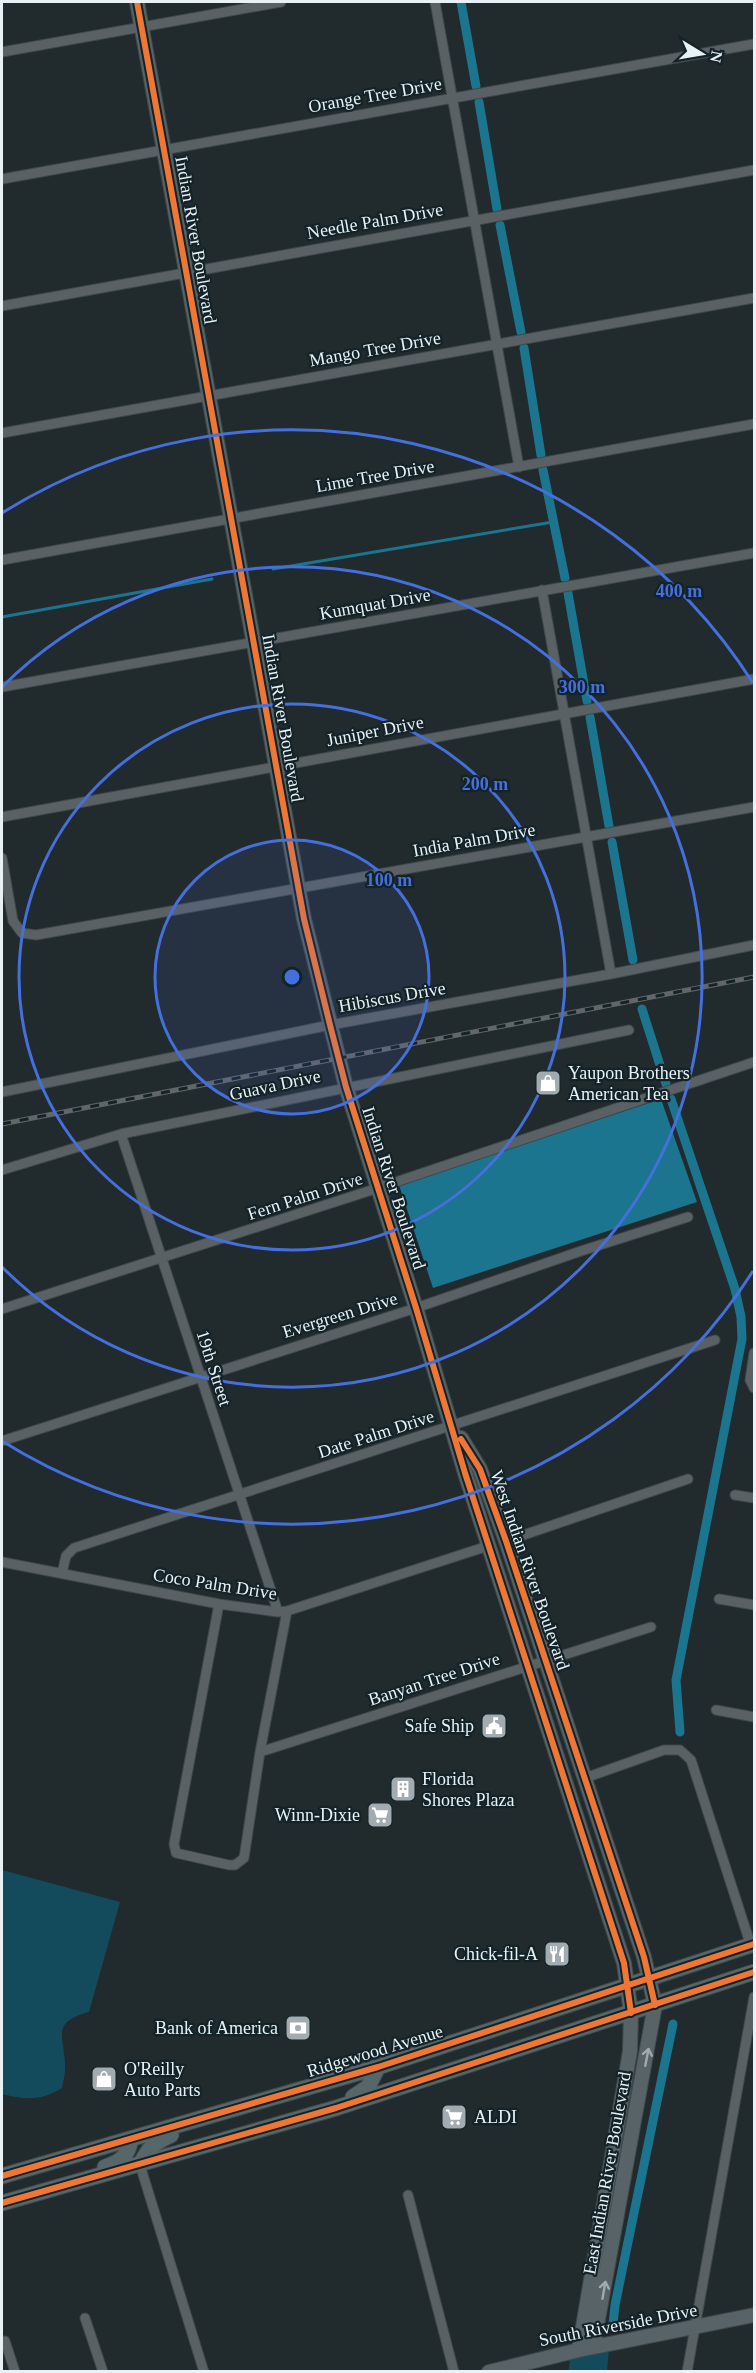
<svg xmlns="http://www.w3.org/2000/svg" width="756" height="2373" font-family="'Times New Roman',serif">
	<rect width="100%" height="100%" fill="#212a2d"/>
	<path fill="#144b5c" d="M2 1870 120 1902 89 2012C48 2023 66 2038 65 2069 65 2075 63 2082 62 2088 41 2101 25 2100 2 2094Z
		M609 2349 607 2371 568 2372 571 2356Z"/>
	<path fill="#1c758e" d="M661 1099 697 1202 433 1288 399 1185Z"/>
	<g fill="none" stroke-linecap="round" stroke-linejoin="round">
		<path stroke="#1c758e" stroke-width="3" d="M273 569 553 522
			M2 617 212 579"/>
		<path stroke="#1c758e" stroke-width="9" d="M461 2 476 86
			M479 102 497 209
			M500 225 521 332
			M524 348 541 455
			M543 470 565 578
			M568 593 587 701
			M590 717 609 826
			M612 842 633 960
			M642 1009 666 1084
			M671 1099 735 1289 741 1317 742 1339 676 1680 680 1732
			M613 2324 615 2305 673 2024"/>
		<g stroke="#3f484a" stroke-width="11">
			<path id="street" d="M435 2 519 467
				M2 52 281 2
				M2 179 754 44
				M2 306 754 170
				M2 433 754 298
				M2 560 754 424
				M542 590 611 974
				M2 687 754 553
				M2 817 754 679
				M2 858 13 921 22 933 36 935 754 807
				M2 1092 330 1025 611 974 754 945
				M121 1134 278 1612
				M2 1170 121 1134 629 1030
				M2 1309 378 1188 754 1062
				M754 1353 750 1380 754 1388
				M2 1441 416 1308 581 1251 688 1217
				M735 1495 754 1498
				M506 1541 688 1479
				M2 1562 219 1604 278 1612 287 1611 488 1546
				M62 1573 66 1556 74 1548 715 1340
				M719 1599 754 1605
				M219 1604 174 1844 176 1853 229 1865H235L244 1858 260 1752 287 1611
				M716 1710 754 1717
				M260 1752 651 1627
				M585 1778 664 1750H680L691 1760 751 1946
				M140 2165 204 2372
				M408 2195 454 2372
				M85 2318 103 2372
				M5 2341 15 2372
				M687 2372 754 1997"/>
		</g>
		<g stroke="#3f484a" stroke-width="16">
			<path id="secondary" d="M137 2 304 919 346 1087 416 1308 465 1473 624 1963 631 2013 630 2051 579 2350
				M461 1438 480 1469 506 1541 644 1957 655 2005 593 2347
				M489 2372 579 2350 754 2315"/>
		</g>
		<g stroke="#3f484a" stroke-width="17">
			<path id="primary" d="M353 2097 368 2087 378 2067
				M140 2165C149 2147 152 2144 171 2135
				M105 2167C121 2162 128 2156 131 2139
				M2 2176 378 2067 754 1944
				M2 2203 336 2108 754 1972"/>
		</g>
		<use href="#street" stroke="#5a6164" stroke-width="9"/>
		<use href="#secondary" stroke="#586367" stroke-width="14"/>
		<use href="#primary" stroke="#566669" stroke-width="15"/>
		<g stroke="#616669" stroke-width="5">
			<path id="rail" d="M2 1124 754 977"/>
		</g>
		<use href="#rail" stroke="#132328" stroke-width="3" stroke-dasharray="9" stroke-linecap="butt"/>
		<g stroke="#132328" stroke-width="10">
			<path id="cycleway" d="M137 2 304 919 330 1025 346 1087 416 1308 465 1473 624 1963 631 2013
				M461 1439 480 1469 506 1541 644 1957 655 2005
				M2 2176 378 2067 754 1944
				M2 2203 336 2108 754 1972"/>
		</g>
		<use href="#cycleway" stroke="#f07635" stroke-width="6"/>
	</g>
	<defs><path id="oneway-shaft" d="M-6 0H5M1.5-3L5.5 0L1.5 3" fill="none" stroke-width="1.6" stroke-linecap="round" stroke-linejoin="round" transform="scale(1.5)"/></defs>
	<g stroke="#a0aaae">
		<use href="#oneway-shaft" transform="translate(647 2057) rotate(-79)"/>
		<use href="#oneway-shaft" transform="translate(604 2290) rotate(-80)"/>
	</g>
	<circle cx="292" cy="977" r="137" fill="#466fde" fill-opacity=".12"/>
	<g fill="none" stroke="#466fde" stroke-width="3">
		<circle cx="292" cy="977" r="137"/>
		<circle cx="292" cy="977" r="273"/>
		<path d="M2 687A410 410 0 1 1 2 1267"/>
		<path d="M753 1271A547 547 0 0 1 2 1441M2 513A547 547 0 0 1 753 683"/>
	</g>
	<defs>
		<g id="shop-square" transform="scale(1.35)"><rect x="-9" y="-9" width="18" height="18" rx="4" fill="#a2acb0" stroke="#132328"/><path d="M-5-2.5h2.3a2.7 3.5 0 0 1 5.4 0H5L5.5 6h-11ZM-1.5-2.5h3a1.5 2.3 0 0 0-3 0Z" fill="#fff"/></g>
		<g id="civic-square" transform="scale(1.35)"><rect x="-9" y="-9" width="18" height="18" rx="4" fill="#a2acb0" stroke="#132328"/><path d="M-.6-6.5H3V-4.5H.6V-3L4-1V1h2V6H-6V1h2V-1L-.6-3ZM-1.2 2.5V6h2.4V2.5Z" fill="#fff"/></g>
		<g id="building-square" transform="scale(1.35)"><rect x="-9" y="-9" width="18" height="18" rx="4" fill="#a2acb0" stroke="#132328"/><path d="M-4-6H4V6H1V3H-1V6H-4ZM-2.5-4.3h1.7v1.8h-1.7ZM.8-4.3h1.7v1.8H.8ZM-2.5-1h1.7V.8h-1.7ZM.8-1h1.7V.8H.8Z" fill="#fff"/></g>
		<g id="supermarket-square" transform="scale(1.35)"><rect x="-9" y="-9" width="18" height="18" rx="4" fill="#a2acb0" stroke="#132328"/><path d="M-6-5.5h2.5l.6 2H6L4.5 2H-2.5L-4.4-4H-6ZM-1.5 3.2a1.3 1.3 0 1 0 .1 0ZM3 3.2a1.3 1.3 0 1 0 .1 0Z" fill="#fff"/></g>
		<g id="restaurant-square" transform="scale(1.35)"><rect x="-9" y="-9" width="18" height="18" rx="4" fill="#a2acb0" stroke="#132328"/><path d="M-5-6h1v4h1v-4h1v4h1v-4h1v5L-1.5 .5V6h-2V.5L-5-1ZM5-6V6H3V1.5H1.5Q1.5-4 5-6Z" fill="#fff"/></g>
		<g id="bank-square" transform="scale(1.35)"><rect x="-9" y="-9" width="18" height="18" rx="4" fill="#a2acb0" stroke="#132328"/><path d="M-6-4H6V4H-6ZM0-2.3a2.3 2.3 0 1 0 0 4.6a2.3 2.3 0 1 0 0-4.6Z" fill="#fff"/></g>
	</defs>
	<g fill-rule="evenodd">
		<use href="#shop-square" x="548" y="1083"/>
		<use href="#civic-square" x="494" y="1726"/>
		<use href="#building-square" x="403" y="1789"/>
		<use href="#supermarket-square" x="380" y="1815"/>
		<use href="#restaurant-square" x="557" y="1954"/>
		<use href="#bank-square" x="298" y="2028"/>
		<use href="#shop-square" x="104" y="2079"/>
		<use href="#supermarket-square" x="454" y="2117"/>
	</g>
	<g text-anchor="middle" stroke-width="4.5" stroke-linejoin="round" paint-order="stroke">
		<g font-size="18" fill="#e8f2f6" stroke="#132328">
			<text transform="translate(375 95) rotate(-10)" y="6">Orange Tree Drive</text>
			<text transform="translate(375 221) rotate(-10)" y="6">Needle Palm Drive</text>
			<text transform="translate(196 240) rotate(80)" y="6">Indian River Boulevard</text>
			<text transform="translate(375 349) rotate(-10)" y="6">Mango Tree Drive</text>
			<text transform="translate(375 476) rotate(-10)" y="6">Lime Tree Drive</text>
			<text transform="translate(375 604) rotate(-10)" y="6">Kumquat Drive</text>
			<text transform="translate(283 718) rotate(80)" y="6">Indian River Boulevard</text>
			<text transform="translate(375 731) rotate(-11)" y="6">Juniper Drive</text>
			<text transform="translate(474 840) rotate(-10)" y="6">India Palm Drive</text>
			<text transform="translate(392 997) rotate(-10)" y="6">Hibiscus Drive</text>
			<text transform="translate(275 1085) rotate(-12)" y="6">Guava Drive</text>
			<text transform="translate(394 1188) rotate(72)" y="6">Indian River Boulevard</text>
			<text transform="translate(305 1196) rotate(-18)" y="6">Fern Palm Drive</text>
			<text transform="translate(340 1315) rotate(-17)" y="6">Evergreen Drive</text>
			<text transform="translate(214 1368) rotate(72)" y="6">19th Street</text>
			<text transform="translate(376 1434) rotate(-18)" y="6">Date Palm Drive</text>
			<text transform="translate(530 1570) rotate(71)" y="6">West Indian River Boulevard</text>
			<text transform="translate(215 1584) rotate(9)" y="6">Coco Palm Drive</text>
			<text transform="translate(434 1679) rotate(-18)" y="6">Banyan Tree Drive</text>
			<text transform="translate(375 2051) rotate(-17)" y="6">Ridgewood Avenue</text>
			<text transform="translate(607 2173) rotate(-80)" y="6">East Indian River Boulevard</text>
			<text transform="translate(618 2325) rotate(-11)" y="6">South Riverside Drive</text>
		</g>
		<g font-size="18" fill="#e8f2f6" stroke="#132328" text-anchor="start">
			<text x="568" y="1079">Yaupon Brothers<tspan x="568" dy="21">American Tea</tspan></text>
			<text x="474" y="1732" text-anchor="end">Safe Ship</text>
			<text x="422" y="1785">Florida<tspan x="422" dy="21">Shores Plaza</tspan></text>
			<text x="360" y="1821" text-anchor="end">Winn-Dixie</text>
			<text x="538" y="1960" text-anchor="end">Chick-fil-A</text>
			<text x="278" y="2034" text-anchor="end">Bank of America</text>
			<text x="124" y="2075">O'Reilly<tspan x="124" dy="21">Auto Parts</tspan></text>
			<text x="474" y="2123">ALDI</text>
		</g>
	</g>
	<circle cx="292" cy="977" r="9" fill="#466fde" stroke="#132328" stroke-width="3"/>
	<g font-size="18" text-anchor="middle" font-weight="bold" fill="#466fde" stroke="#132328" stroke-width="4.5" stroke-linejoin="round" paint-order="stroke">
		<text x="679" y="597">400 m</text>
		<text x="582" y="693">300 m</text>
		<text x="485" y="790">200 m</text>
		<text x="389" y="886">100 m</text>
	</g>
	<rect width="756" height="2373" fill="none" stroke="#e8f2f6" stroke-width="6"/>
	<g transform="translate(702 54) rotate(101)" stroke="#132328" stroke-width="4.5" paint-order="stroke">
	<path d="M0-4.5L10 22L0 15L-10 22Z" fill="#e8f2f6"/>
	<text y="-9" font-size="16" font-weight="bold" text-anchor="middle" fill="#e8f2f6">N</text>
	</g>
</svg>
